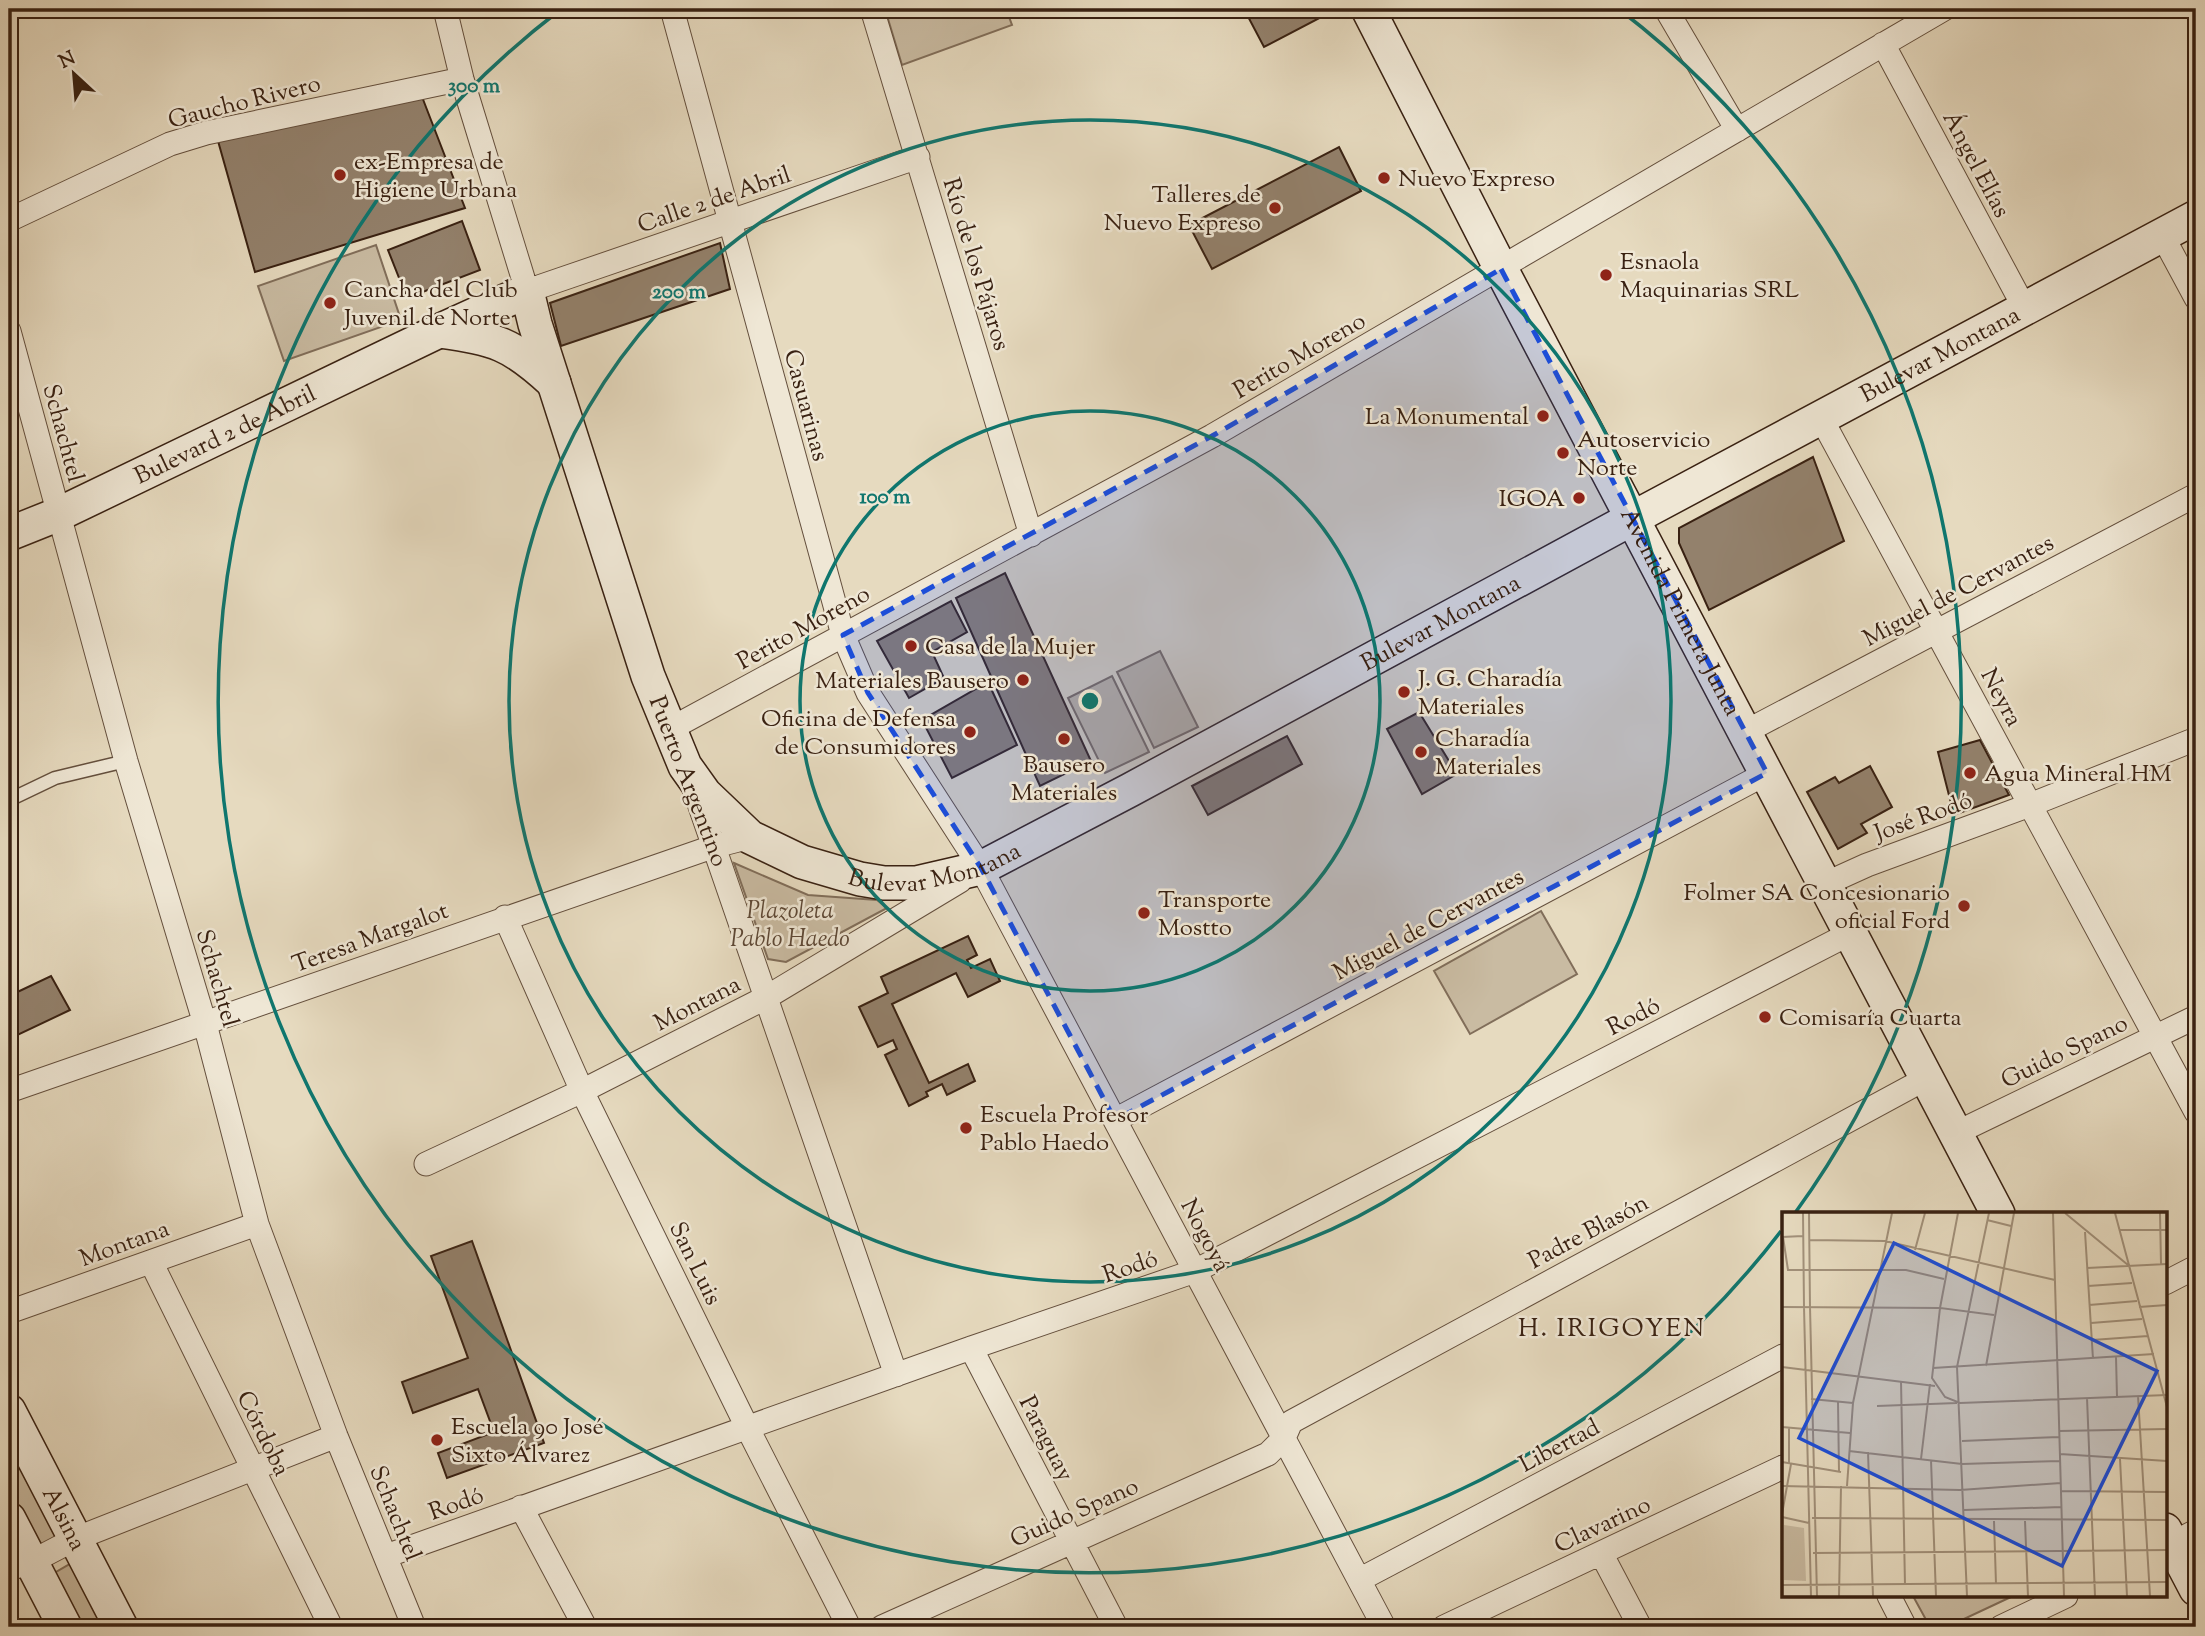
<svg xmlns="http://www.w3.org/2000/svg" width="2205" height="1636" font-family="'Sorts Mill Goudy',serif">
	<rect width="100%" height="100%" fill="#e6dabf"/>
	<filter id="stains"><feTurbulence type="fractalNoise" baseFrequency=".00286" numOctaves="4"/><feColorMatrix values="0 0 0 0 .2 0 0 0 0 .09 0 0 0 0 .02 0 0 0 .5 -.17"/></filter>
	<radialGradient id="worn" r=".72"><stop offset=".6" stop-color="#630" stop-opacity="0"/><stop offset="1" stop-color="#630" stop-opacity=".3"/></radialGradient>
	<path fill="#c9bba2" stroke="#816e5a" stroke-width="2" d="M885 9H1006L1012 25 902 65Z
		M376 245 401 320 284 361 258 286Z
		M1160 651 1198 727 1154 748 1117 672Z
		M1112 676 1149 752 1105 773 1068 698Z
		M734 863 808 895 877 900 887 908 786 962 768 959Z
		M1541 911 1577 974 1470 1034 1434 971Z
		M9 1433 63 1534 35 1549 9 1497Z
		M75 1561 109 1627H79L51 1575Z
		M1913 1596H2013L1947 1627H1930Z"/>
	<path fill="#93816c" stroke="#392112" stroke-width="2" d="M1244 9H1330L1331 12 1264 47Z
		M419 89 465 208 255 272 218 141Z
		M1339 147 1361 191 1212 269 1189 225Z
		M462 221 480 270 407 298 388 250Z
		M720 243 730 289 561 346 550 303Z
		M1813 457 1844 541 1709 610 1679 543V528Z
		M1005 573 1091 761 1040 786 956 598Z
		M951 601 967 632 932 652 944 678 909 698 877 641Z
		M988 682 1017 745 952 778 922 720Z
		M1419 712 1457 774 1422 794 1387 729Z
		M1287 736 1302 764 1208 815 1192 786Z
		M1980 740 2009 795 1954 815 1938 752Z
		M1870 766 1892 807 1861 824 1867 833 1838 849 1807 792 1835 777 1839 783Z
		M968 936 977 955 967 960 971 968 990 959 1000 981 968 997 956 973 892 1004 929 1083 968 1064 975 1081 947 1095 942 1084 926 1092 928 1096 909 1106 885 1055 897 1049 893 1040 878 1047 859 1007 888 993 881 977Z
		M51 976 70 1010 9 1039V996Z
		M472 1241 544 1443 447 1478 438 1453 494 1432 478 1389 413 1413 402 1382 468 1358 431 1256Z"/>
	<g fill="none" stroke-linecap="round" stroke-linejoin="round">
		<g stroke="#644f3d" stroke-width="15">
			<path id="service" d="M9 800 55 778 126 761"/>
		</g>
		<g stroke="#644f3d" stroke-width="25">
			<path id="minor" d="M445 9 462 79 527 291 918 157
				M672 9 843 635 868 693 981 868 1384 1627
				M872 9 1031 535
				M1666 9 1737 130
				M1883 44 2025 309
				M9 220 170 144 206 133 462 79
				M2162 235 2196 298
				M9 331 126 761 205 1024 257 1224 336 1436 414 1627
				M1821 418 2196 1112
				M670 729 1212 436 1944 9
				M1745 732 2196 495
				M694 789 896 1375
				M1825 884 1867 865 2030 805 2196 739
				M505 917 582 1091 747 1427 849 1627
				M9 1091 715 846 750 837
				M1115 1120 1767 773
				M1956 1133 2196 1017
				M426 1164 582 1091 767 997 960 881
				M151 1262 331 1627
				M2165 1283 2196 1267
				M9 1312 257 1224
				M971 1348 1116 1627
				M521 1507 585 1627
				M2165 1547 2196 1531
				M1601 1553 1640 1627
				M386 1556 971 1348 1195 1271 1851 933
				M9 1569 31 1562 75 1539 336 1436
				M1359 1580 1783 1356
				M1889 1596 1905 1627
				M882 1627 1268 1454 1284 1438 1291 1422 1927 1078
				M1444 1627 1783 1467
				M2001 1627 2066 1596"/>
		</g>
		<g stroke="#392112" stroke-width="36">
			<g id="secondary">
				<path id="s1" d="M1368 9 1501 269 1998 1214"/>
				<path d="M439 331C496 339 511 343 554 383"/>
				<path id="s2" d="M9 534 59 514 439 331 527 291 535 324 648 676 685 766 705 794 750 837 802 862 860 879 884 883H916L981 868 1130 790 1633 518 2196 217"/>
				<path id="s3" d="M9 1411 121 1627"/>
				<path d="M9 1519 65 1627"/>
				<path d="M2165 1530 2196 1589"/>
			</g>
		</g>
		<use href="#service" stroke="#efe7d5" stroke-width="12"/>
		<use href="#minor" stroke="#efe7d5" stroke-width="23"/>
		<use href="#secondary" stroke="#efe7d5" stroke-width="33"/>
	</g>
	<path fill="#1d4ed8" fill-opacity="0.2" stroke="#1d4ed8" stroke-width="5" stroke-dasharray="14 9" stroke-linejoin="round" d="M1501 269 1767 773 1115 1120 981 868 868 693 843 635 1212 436Z"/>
	<g fill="none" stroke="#0f766e" stroke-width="3.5">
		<circle cx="1090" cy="701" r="290"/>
		<circle cx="1090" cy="701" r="581"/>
		<path d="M1781 1231A871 871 0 1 1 560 10M1620 10A871 871 0 0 1 1795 1213"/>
	</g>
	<g fill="#8f2418" stroke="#efe7d5" stroke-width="2.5">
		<circle cx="340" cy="175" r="7"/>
		<circle cx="1384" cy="178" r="7"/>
		<circle cx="1275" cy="208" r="7"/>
		<circle cx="1606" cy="275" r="7"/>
		<circle cx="330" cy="303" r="7"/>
		<circle cx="1543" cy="416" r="7"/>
		<circle cx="1563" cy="453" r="7"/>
		<circle cx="1579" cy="498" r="7"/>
		<circle cx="911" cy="646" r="7"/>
		<circle cx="1023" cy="680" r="7"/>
		<circle cx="1404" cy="692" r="7"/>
		<circle cx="970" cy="732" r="7"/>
		<circle cx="1064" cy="739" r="7"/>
		<circle cx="1421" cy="752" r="7"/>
		<circle cx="1970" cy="773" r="7"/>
		<circle cx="1964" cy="906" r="7"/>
		<circle cx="1144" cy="913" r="7"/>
		<circle cx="1765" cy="1017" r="7"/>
		<circle cx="966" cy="1128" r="7"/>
		<circle cx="437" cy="1440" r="7"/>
	</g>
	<g text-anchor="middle" stroke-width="5" stroke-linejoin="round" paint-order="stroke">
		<g font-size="24" fill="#392112" stroke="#efe7d5">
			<text transform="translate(244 101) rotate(-14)" y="8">Gaucho Rivero</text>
			<text transform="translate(1977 164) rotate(62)" y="8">Ángel Elías</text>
			<text transform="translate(714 199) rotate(-19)" y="8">Calle 2 de Abril</text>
			<text transform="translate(977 264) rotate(73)" y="8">Río de los Pájaros</text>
			<text dy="8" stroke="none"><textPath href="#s2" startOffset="2499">Bulevar Montana</textPath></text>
			<text transform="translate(1299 355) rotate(-30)" y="8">Perito Moreno</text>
			<text transform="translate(807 405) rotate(75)" y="8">Casuarinas</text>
			<text transform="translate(64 433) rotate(75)" y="8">Schachtel</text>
			<text dy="8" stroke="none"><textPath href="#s2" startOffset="238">Bulevard 2 de Abril</textPath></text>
			<text transform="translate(1958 590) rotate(-28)" y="8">Miguel de Cervantes</text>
			<text dy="8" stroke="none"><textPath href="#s1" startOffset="679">Avenida Primera Junta</textPath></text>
			<text dy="8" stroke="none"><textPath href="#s2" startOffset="1932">Bulevar Montana</textPath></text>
			<text transform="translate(803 627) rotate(-29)" y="8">Perito Moreno</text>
			<text transform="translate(2002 697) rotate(62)" y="8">Neyra</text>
			<text transform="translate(689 781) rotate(69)" y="8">Puerto Argentino</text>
			<text transform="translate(1923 816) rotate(-20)" y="8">José Rodó</text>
			<text dy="8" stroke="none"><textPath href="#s2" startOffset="1365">Bulevar Montana</textPath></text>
			<text transform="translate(1428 924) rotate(-28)" y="8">Miguel de Cervantes</text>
			<text transform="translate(370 937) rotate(-20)" y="8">Teresa Margalot</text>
			<text transform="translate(218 978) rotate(74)" y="8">Schachtel</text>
			<text transform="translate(697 1003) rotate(-27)" y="8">Montana</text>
			<text transform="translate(1633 1016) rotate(-27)" y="8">Rodó</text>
			<text transform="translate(2064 1051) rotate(-26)" y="8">Guido Spano</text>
			<text transform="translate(1588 1231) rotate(-28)" y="8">Padre Blasón</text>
			<text transform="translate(1206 1235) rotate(62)" y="8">Nogoyá</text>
			<text transform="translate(124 1243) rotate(-20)" y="8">Montana</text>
			<text transform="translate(696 1263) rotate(64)" y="8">San Luis</text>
			<text transform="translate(1130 1266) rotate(-19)" y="8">Rodó</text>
			<text transform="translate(264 1433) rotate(64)" y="8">Córdoba</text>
			<text transform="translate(1047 1438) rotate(63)" y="8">Paraguay</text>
			<text transform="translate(1559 1445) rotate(-28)" y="8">Libertad</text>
			<text transform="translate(456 1503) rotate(-20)" y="8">Rodó</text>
			<text transform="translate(1074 1512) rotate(-24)" y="8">Guido Spano</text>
			<text transform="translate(396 1513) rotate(68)" y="8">Schachtel</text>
			<text dy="8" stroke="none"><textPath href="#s3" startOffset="121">Alsina</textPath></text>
			<text transform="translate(1602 1524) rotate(-25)" y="8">Clavarino</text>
		</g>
		<g font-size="24" fill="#392112" stroke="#efe7d5" text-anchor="start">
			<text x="354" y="169">ex-Empresa de<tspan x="354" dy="28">Higiene Urbana</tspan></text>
			<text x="1398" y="186">Nuevo Expreso</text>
			<text x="1261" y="202" text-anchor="end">Talleres de<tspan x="1261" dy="28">Nuevo Expreso</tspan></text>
			<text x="1620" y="269">Esnaola<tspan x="1620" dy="28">Maquinarias SRL</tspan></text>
			<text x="344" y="297">Cancha del Club<tspan x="344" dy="28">Juvenil de Norte</tspan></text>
			<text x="1529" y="424" text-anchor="end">La Monumental</text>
			<text x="1577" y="447">Autoservicio<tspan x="1577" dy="28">Norte</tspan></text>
			<text x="1565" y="506" text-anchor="end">IGOA</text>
			<text x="925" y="654">Casa de la Mujer</text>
			<text x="1418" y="686">J. G. Charadía<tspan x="1418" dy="28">Materiales</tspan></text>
			<text x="1009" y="688" text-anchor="end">Materiales Bausero</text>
			<text x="956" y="726" text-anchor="end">Oficina de Defensa<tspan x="956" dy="28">de Consumidores</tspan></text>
			<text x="1435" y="746">Charadía<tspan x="1435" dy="28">Materiales</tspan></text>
			<text x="1064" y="772" text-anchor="middle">Bausero<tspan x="1064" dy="28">Materiales</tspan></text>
			<text x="1984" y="781">Agua Mineral HM</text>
			<text x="1950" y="900" text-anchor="end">Folmer SA Concesionario<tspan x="1950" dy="28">oficial Ford</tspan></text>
			<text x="1158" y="907">Transporte<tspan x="1158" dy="28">Mostto</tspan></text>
			<text x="1779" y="1025">Comisaría Cuarta</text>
			<text x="980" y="1122">Escuela Profesor<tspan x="980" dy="28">Pablo Haedo</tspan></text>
			<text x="451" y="1434">Escuela 90 José<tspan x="451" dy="28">Sixto Álvarez</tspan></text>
		</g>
		<g font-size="24" font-style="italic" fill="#5d4836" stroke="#efe7d5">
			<text x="790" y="918">Plazoleta<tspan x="790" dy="28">Pablo Haedo</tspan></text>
		</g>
		<g font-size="26" letter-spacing="2" fill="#392112" stroke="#efe7d5">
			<text x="1612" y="1336">H. IRIGOYEN</text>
		</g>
	</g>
	<g transform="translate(1782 1212)">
		<rect width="385" height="385" fill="#e6dabf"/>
		<path d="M2 313 22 316 24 369 2 368Z" fill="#c9bba2"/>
		<path fill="none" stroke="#a1907a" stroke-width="2" d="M21 1 22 95M27 1 28 95M176 1 158 96 212 103M271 1 282 384M283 1 346 53M333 1 385 195M378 1 379 52M205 8 229 14M337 18H385M303 20 311 147M0 25 21 24M1 25 6 58H124L162 67M27 28 103 29 273 68M133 38 143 1M305 56 385 52M306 74 350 71M307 93 355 89M0 95 158 96 150 166 163 185 178 191 385 183M22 95 29 384M28 95 35 384M357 95 385 93M309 111 360 107M310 128 366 124M334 145 335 185M204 154 232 1M0 155 153 174M151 156 372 142M119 169 123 373M356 184 368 384M305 186 313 384M29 187 71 191M56 190 57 260M95 194 175 191M0 215 68 221M7 216V251M277 219 385 217M180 229 277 225M67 239 180 252 278 249M86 240 91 384M278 242 385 249M139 247 148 172M338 247 345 384M149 248 154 384M0 250 59 260M0 274 178 278 279 271M65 274 71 191 110 1M279 279 385 280M182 298 280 295M0 302 9 252M0 305 27 311M30 306 385 308M212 309 214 372M243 309 246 384M31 341 385 338M0 373 385 370M57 384 59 274M185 384 175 155 207 1"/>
		<path fill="#1d4ed8" fill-opacity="0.15" stroke="#1d4ed8" stroke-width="3.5" d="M112 31 375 159 280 354 17 226Z"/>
		<rect width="385" height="385" fill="none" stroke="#392112" stroke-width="3.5"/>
	</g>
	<circle cx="1090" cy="701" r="10" fill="#0f766e" stroke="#efe7d5" stroke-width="3.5"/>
	<g font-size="21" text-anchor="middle" font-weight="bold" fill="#0f766e" stroke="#efe7d5" stroke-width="5" stroke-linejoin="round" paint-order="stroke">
		<text x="474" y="92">300 m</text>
		<text x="679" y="298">200 m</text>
		<text x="885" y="503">100 m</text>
	</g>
	<rect width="2205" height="1636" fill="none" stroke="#e6dabf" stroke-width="35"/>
	<rect x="10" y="10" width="2184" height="1615" fill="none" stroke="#392112" stroke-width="3.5"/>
	<rect x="18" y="18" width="2170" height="1601" fill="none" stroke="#392112" stroke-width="2"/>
	<g transform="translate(74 74) rotate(334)" stroke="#efe7d5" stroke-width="5" paint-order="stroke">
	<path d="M0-5L12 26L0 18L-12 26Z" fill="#392112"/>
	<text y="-10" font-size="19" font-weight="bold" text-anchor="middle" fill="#392112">N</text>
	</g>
	<rect width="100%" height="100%" filter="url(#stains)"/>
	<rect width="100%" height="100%" fill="url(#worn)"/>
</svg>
